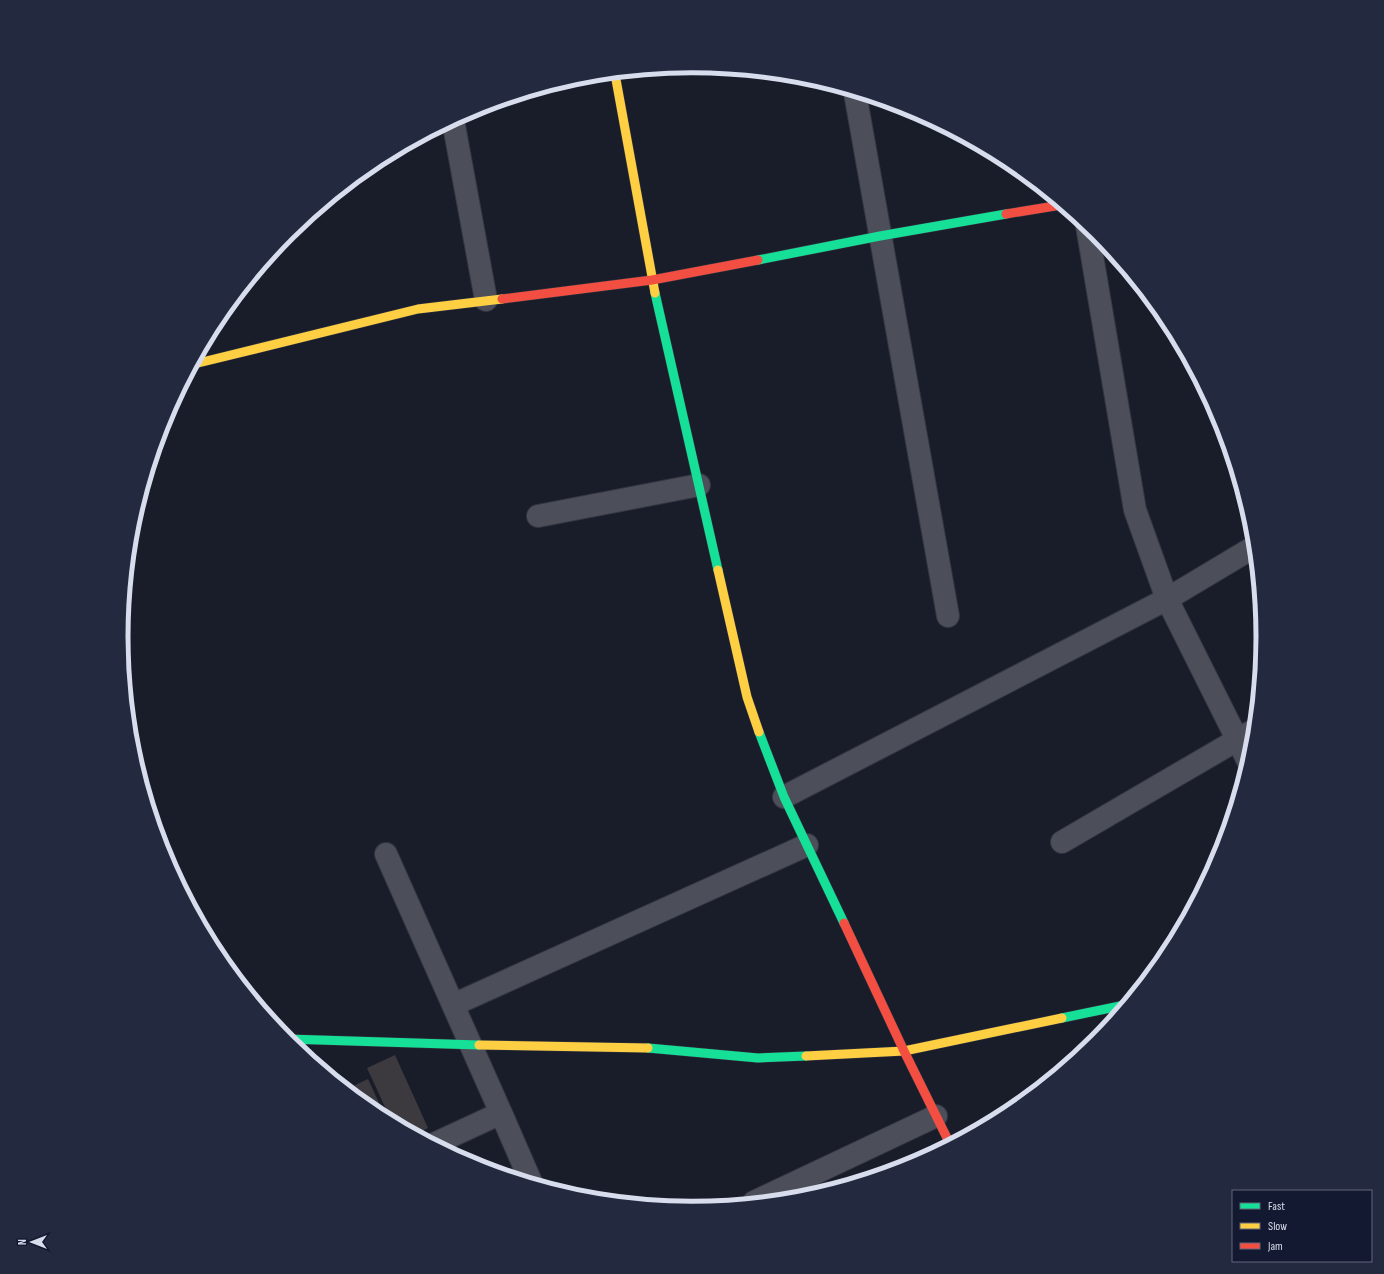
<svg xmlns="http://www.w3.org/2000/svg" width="1384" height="1274" font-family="'Sofia Sans Condensed',sans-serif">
	<rect width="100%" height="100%" fill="#191d2a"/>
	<path fill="#3c393f" d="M395 1055 428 1128 416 1134 391 1120 367 1068Z
		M368 1079 386 1118 375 1112 347 1089Z"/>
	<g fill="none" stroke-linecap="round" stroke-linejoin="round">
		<g stroke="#343742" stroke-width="24">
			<path id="street" d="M855 93 948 616
				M453 120 486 300
				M1087 226 1135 510 1167 599 1248 761
				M538 516 699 485
				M784 797 1167 599 1254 547
				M1062 842 1254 730
				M386 854 501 1113
				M453 1005 807 845
				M434 1144 501 1113 531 1182
				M754 1202 936 1116"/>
		</g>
		<g stroke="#343742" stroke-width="10">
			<path id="fast" d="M758 260 880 236 1006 214
				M655 293 718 570
				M759 732 784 797 844 923
				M1062 1018 1125 1005
				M287 1039 479 1045
				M648 1048 758 1058 806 1056"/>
		</g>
		<g stroke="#343742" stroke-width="10">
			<path id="slow" d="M615 74 655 293
				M194 364 418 309 502 299
				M718 570 747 697 759 732
				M479 1045 648 1048
				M806 1056 904 1051 1062 1018"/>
		</g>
		<g stroke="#343742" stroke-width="10">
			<path id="jam" d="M1006 214 1061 205
				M502 299 652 280 758 260
				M844 923 904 1051 950 1144"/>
		</g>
		<use href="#street" stroke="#4c4f5a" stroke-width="22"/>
		<use href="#fast" stroke="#16e098" stroke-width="9"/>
		<use href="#slow" stroke="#ffcf43" stroke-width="9"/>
		<use href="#jam" stroke="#f24e42" stroke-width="9"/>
	</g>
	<path d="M0 0H1384V1274H0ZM128 637a564 564 0 1 1 1128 0a564 564 0 1 1-1128 0Z" fill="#23293f" fill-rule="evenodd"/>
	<path fill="none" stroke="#d8dded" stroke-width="5" d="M128 637a564 564 0 1 1 1128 0a564 564 0 1 1-1128 0Z"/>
	<rect x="1232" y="1190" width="140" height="72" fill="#131930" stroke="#62677c"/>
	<rect x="1240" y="1203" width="20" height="6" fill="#16e098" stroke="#62677c"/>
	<text x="1268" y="1210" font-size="12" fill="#d8dded">Fast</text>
	<rect x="1240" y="1223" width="20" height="6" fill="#ffcf43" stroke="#62677c"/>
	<text x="1268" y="1230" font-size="12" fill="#d8dded">Slow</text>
	<rect x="1240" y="1243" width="20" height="6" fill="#f24e42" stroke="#62677c"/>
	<text x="1268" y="1250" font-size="12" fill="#d8dded">Jam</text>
	<g transform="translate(32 1242) rotate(270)" stroke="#131930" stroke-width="3" paint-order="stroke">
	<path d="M0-3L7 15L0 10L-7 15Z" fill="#d8dded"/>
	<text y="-6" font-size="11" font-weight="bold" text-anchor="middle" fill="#d8dded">N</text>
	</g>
</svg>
